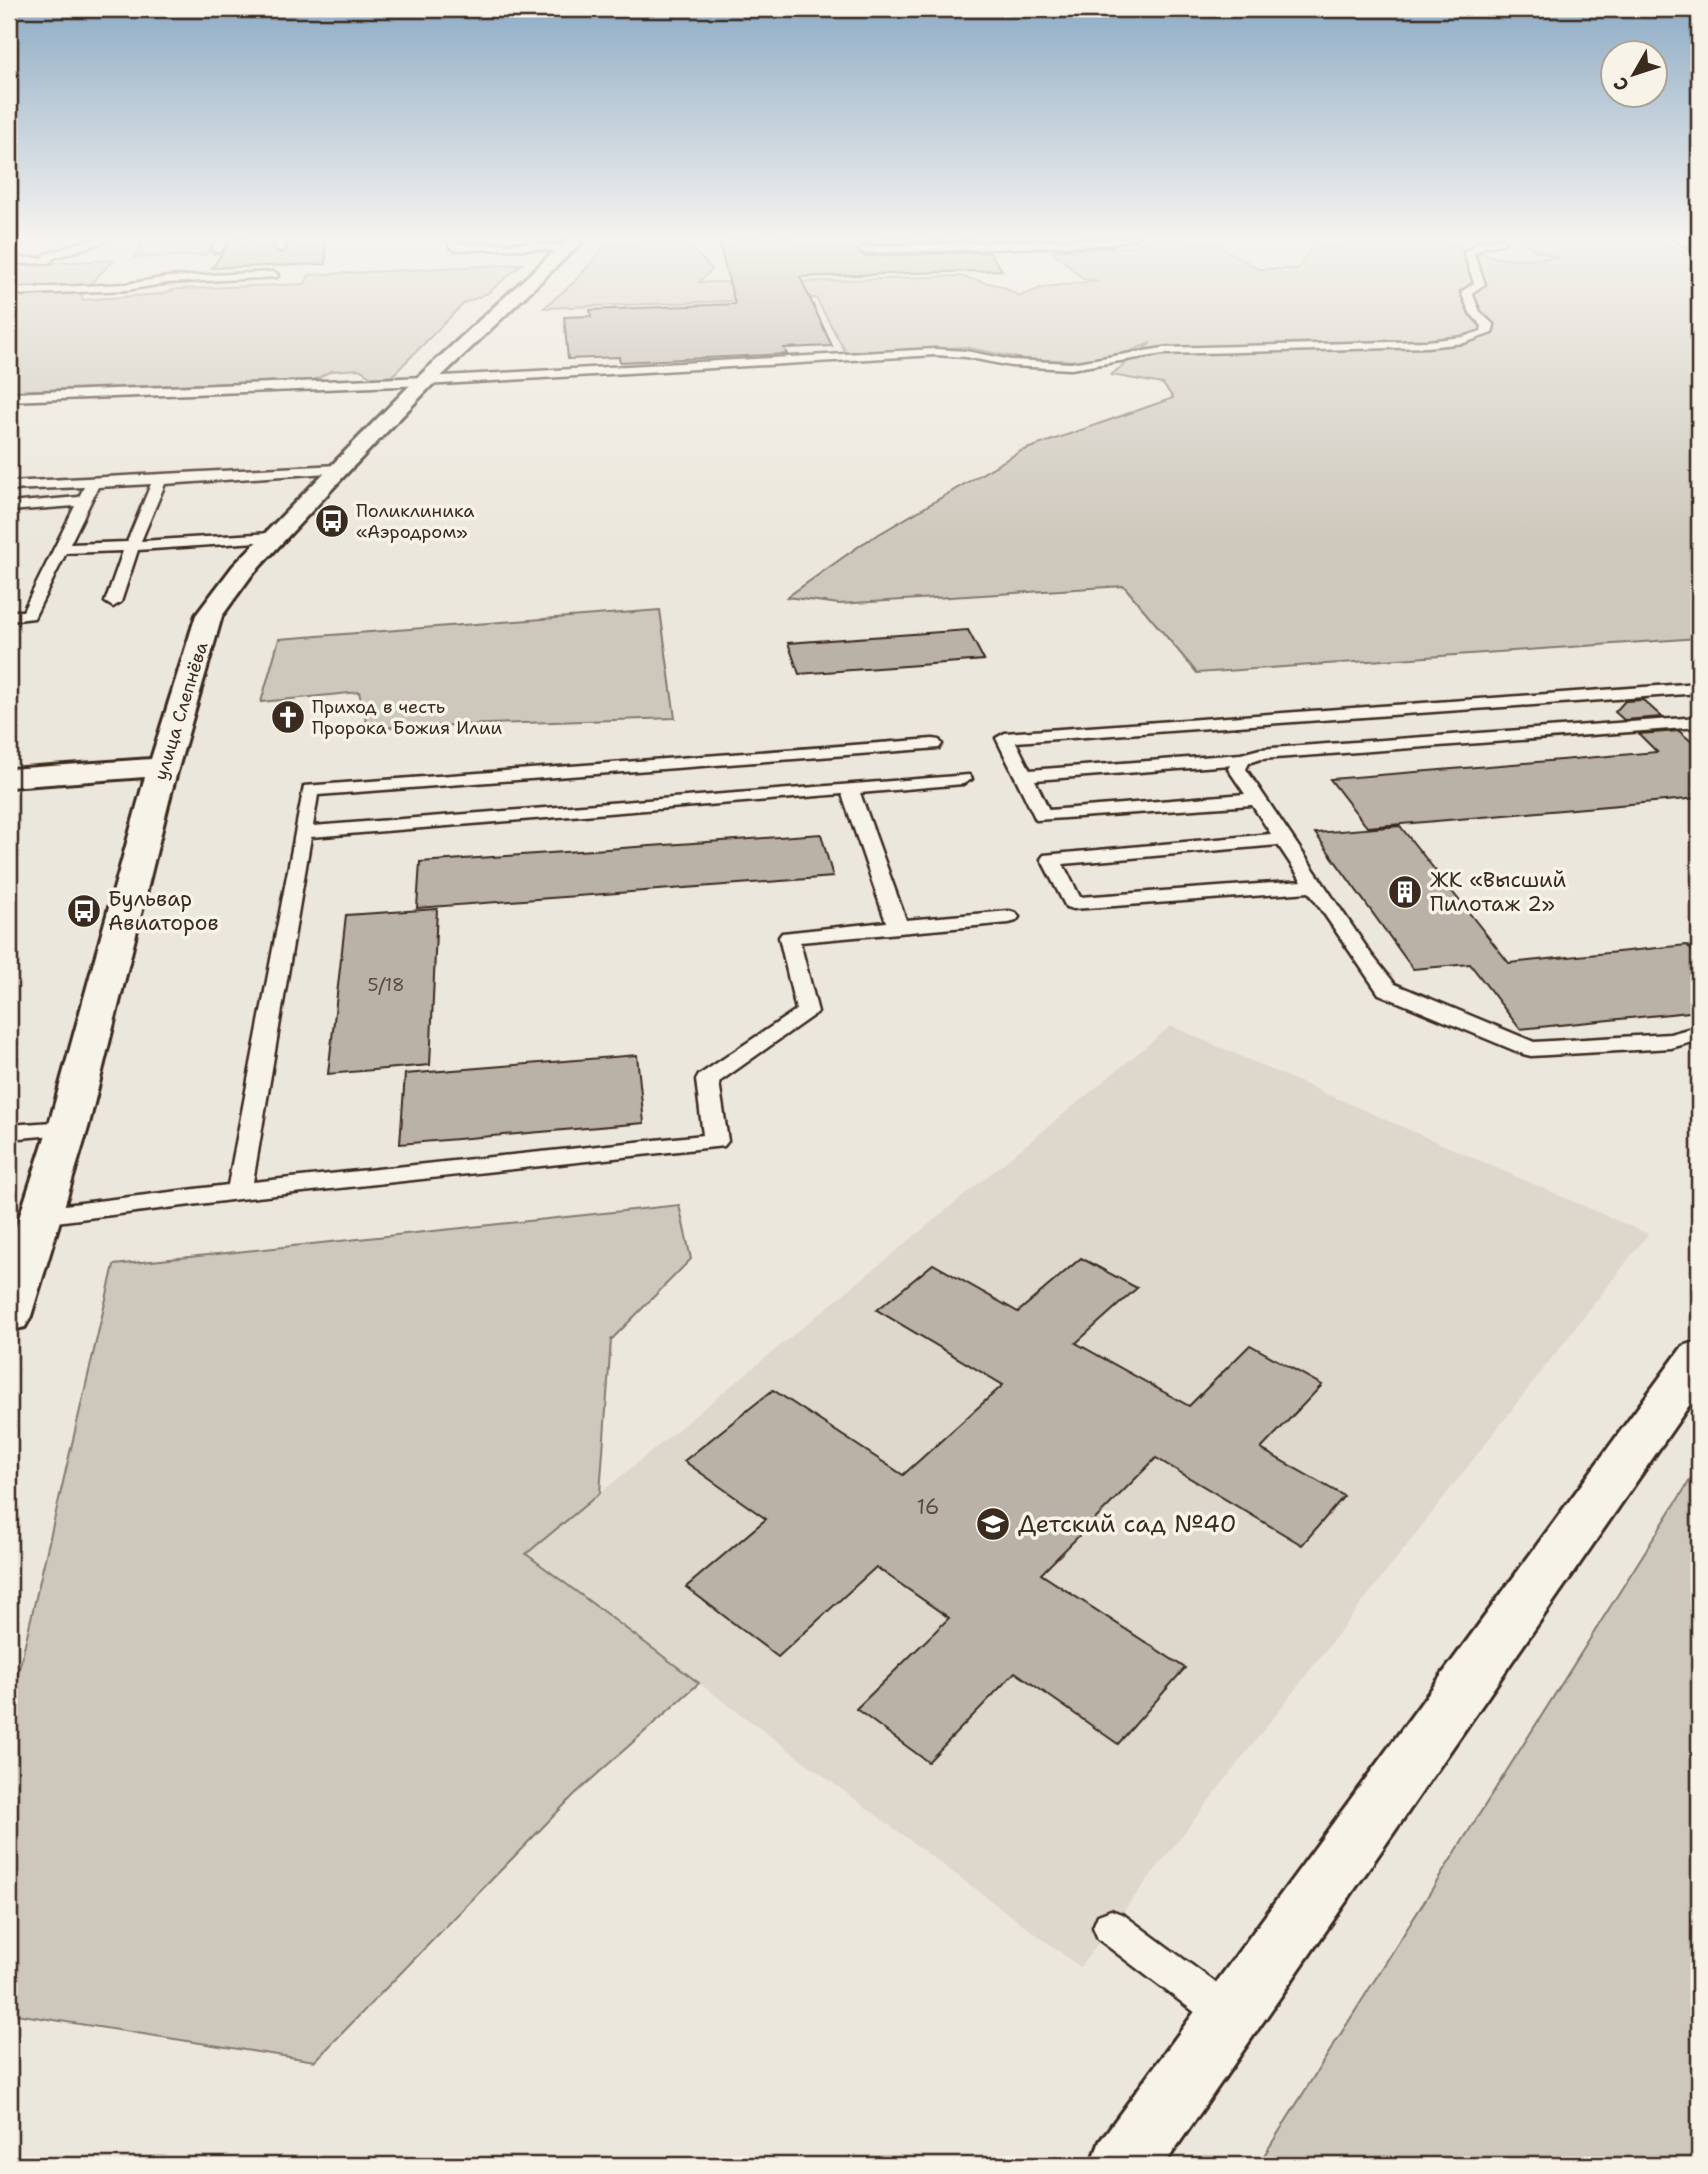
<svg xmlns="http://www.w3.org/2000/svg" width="1708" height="2174" font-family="'Shantell Sans',sans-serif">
	<rect width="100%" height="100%" fill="#ece7dc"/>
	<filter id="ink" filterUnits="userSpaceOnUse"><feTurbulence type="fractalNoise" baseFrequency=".0143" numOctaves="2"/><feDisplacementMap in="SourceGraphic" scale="14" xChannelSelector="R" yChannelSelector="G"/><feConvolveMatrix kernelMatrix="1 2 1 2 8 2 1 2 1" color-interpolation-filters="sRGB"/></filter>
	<g filter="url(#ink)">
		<path fill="#ddd7cc" d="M1171 1026 1648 1234 1080 1967 526 1554Z"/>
		<path fill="#cec8bc" stroke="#84796d" stroke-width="2" d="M147 237H215L206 255 134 258Z
			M1518 237H1644L1660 240 1699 262V638L1197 673 1124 586 839 604 787 597 862 544 1021 451 1173 398 1163 384 1111 375 1151 343 1128 352 1081 361 1023 359 965 347 846 353 816 298 544 308 573 283 607 245 684 241 712 269 699 282 773 283 959 276 1001 286 1020 296 1044 287 1098 281 1083 279 1053 251 1128 247 1153 239 1214 243 1259 269H1297L1310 251 1325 245 1445 243 1503 259 1560 258 1533 249Z
			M114 260 90 284 9 288V265Z
			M522 264 488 293 464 303 392 376 374 378 359 369 331 371 314 380 9 391V296L81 293 83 300 161 294 177 289 305 284 309 275Z
			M660 610 675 718 368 728 359 692 261 702 279 639Z
			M679 1205 691 1259 611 1340 600 1493 526 1554 699 1683 575 1794 315 2061 9 2013V1712L114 1265Z
			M1699 1466V2165H1258Z"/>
		<path fill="#bab2a7" stroke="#3b2a1e" stroke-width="2" d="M234 237H277L272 249 281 253 285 251 293 237H325L326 264 212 268Z
			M783 237H978L980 240 864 244 857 251 864 256 989 252 1002 270 800 277 832 346 784 348 787 354 620 362 619 357 568 359 564 317 591 316 590 310 735 304 718 239Z
			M968 630 984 660 799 674 788 643Z
			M1643 700 1662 717 1624 720 1615 712 1625 701Z
			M1679 731 1699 748V798L1367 827 1330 779 1657 752 1639 734Z
			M1400 826 1509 963 1687 945 1699 958V1011L1520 1029 1470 964 1413 969 1315 833Z
			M821 834 833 877 417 908 420 862Z
			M437 909 430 1065 328 1074 346 915Z
			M637 1055 644 1123 400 1144 405 1074Z
			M1081 1258 1137 1288 1076 1343 1189 1406 1250 1345 1322 1385 1261 1449 1344 1496 1302 1545 1156 1458 1041 1574 1185 1668 1118 1744 1015 1672 928 1762 856 1709 949 1618 876 1567 778 1657 686 1587 766 1519 684 1461 773 1390 903 1475 1003 1385 877 1310 933 1264 1018 1312Z"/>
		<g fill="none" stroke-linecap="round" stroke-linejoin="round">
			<g stroke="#3b2a1e" stroke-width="5">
				<path id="service" d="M97 237H107L101 243 54 258 49 263 9 264V258H42L46 254Z
					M220 237H230L220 252H214L212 250Z
					M280 237H290L283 250 280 251 275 248Z
					M446 237H456L459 244 527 243 530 237H540L537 244 567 246 572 249 567 252 531 249 455 250 450 247Z
					M1139 237 1108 245 864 253 859 250 864 247Z
					M1502 238 1505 239V243L1484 247 1474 254 1485 284 1472 293 1480 312 1494 325 1492 333 1464 343 1427 347 1163 354 1071 369 1011 366 966 357 935 355 425 385 9 401V393L425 377 935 349 966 351 1011 360 1071 363 1163 348 1427 341 1463 337 1481 331 1482 326 1470 313 1461 292 1474 283 1464 253 1478 242Z
					M273 272 278 275 277 277 168 283 127 290 9 295V289L127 284 168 277Z
					M338 465 345 469 343 472 165 484 141 541 272 533 279 537 272 541 138 550 121 602 113 607 105 602 123 551 66 553 34 618 9 621V611H23L75 506 9 511V503L79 497 84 487 9 490V482ZM151 484 127 542 70 544 98 487Z
					M1699 683V693L1016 742 1030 770 1241 754 1260 749 1699 717V727L1261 759 1249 763 1246 769 1371 954 1395 984 1534 1042 1670 1034 1699 1026V1040L1671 1048 1531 1056 1523 1054 1379 994 1309 892 1073 909 1066 907 1041 859 1044 855 1271 834 1252 805 1036 820 996 738 1005 733ZM1230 765 1228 769 1245 794 1049 810 1035 780ZM1278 845 1302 881 1080 897 1063 864Z
					M933 739 939 740 942 744 939 748 318 795 313 826 969 775 972 779 963 784 860 793 906 920 1009 911 1016 913 1019 917 1016 921 1009 923 800 942 818 1012 719 1082 728 1141 724 1146 239 1199 40 1224 31 1222 28 1216 31 1210 40 1208 228 1185 304 786ZM842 794 886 922 782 933 779 937 796 1010 699 1075 696 1080 703 1135 253 1182 311 837Z
					M68 1121 76 1123 80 1128 76 1133 9 1139V1125Z
					M1111 1910 1124 1915 1243 2003 1249 2016 1243 2029 1230 2034 1217 2029 1098 1939 1093 1927 1098 1915Z"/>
			</g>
			<g stroke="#3b2a1e" stroke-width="6">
				<path id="minor" d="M570 237H587L432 385 346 474 251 576 222 616 171 793 88 1128 31 1316 25 1327 9 1331V1249L48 1128 145 777 9 787V769L151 759 196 615 233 566 418 377Z"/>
			</g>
			<g stroke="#3b2a1e" stroke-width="6">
				<path id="tertiary" d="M1671 237H1691L1699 241V253Z
					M1699 1341V1391L1164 2165H1091L1100 2141 1683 1346Z"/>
			</g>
			<use href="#service" fill="#f7f3e8" fill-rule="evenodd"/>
			<use href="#minor" fill="#f7f3e8" fill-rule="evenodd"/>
			<use href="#tertiary" fill="#f7f3e8" fill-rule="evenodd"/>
		</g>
	</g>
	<linearGradient id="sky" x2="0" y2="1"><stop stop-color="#8eacc6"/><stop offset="0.44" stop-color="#f6f4ef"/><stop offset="1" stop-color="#f6f4ef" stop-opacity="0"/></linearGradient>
	<rect width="1708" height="541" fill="url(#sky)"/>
	<defs>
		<g id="bus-disc" transform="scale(1.75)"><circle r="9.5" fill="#3b2a1e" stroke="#f7f3e8"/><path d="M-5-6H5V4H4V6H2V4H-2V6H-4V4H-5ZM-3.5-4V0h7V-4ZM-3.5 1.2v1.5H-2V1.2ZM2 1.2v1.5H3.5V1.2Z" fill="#fff"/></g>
		<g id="church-disc" transform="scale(1.75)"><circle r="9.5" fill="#3b2a1e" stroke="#f7f3e8"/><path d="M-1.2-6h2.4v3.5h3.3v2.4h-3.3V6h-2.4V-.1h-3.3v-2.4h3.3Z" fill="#fff"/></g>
		<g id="building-disc" transform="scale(1.75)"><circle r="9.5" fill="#3b2a1e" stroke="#f7f3e8"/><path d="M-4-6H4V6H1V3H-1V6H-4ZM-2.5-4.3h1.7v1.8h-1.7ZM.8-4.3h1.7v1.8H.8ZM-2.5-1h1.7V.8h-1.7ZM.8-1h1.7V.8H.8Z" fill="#fff"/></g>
		<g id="school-disc" transform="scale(1.75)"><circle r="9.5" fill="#3b2a1e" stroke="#f7f3e8"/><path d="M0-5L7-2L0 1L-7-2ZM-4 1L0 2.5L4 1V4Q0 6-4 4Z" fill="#fff"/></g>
	</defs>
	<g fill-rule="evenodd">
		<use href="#bus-disc" x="332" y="521"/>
		<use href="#church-disc" x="288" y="717"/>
		<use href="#building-disc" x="1405" y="892"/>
		<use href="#bus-disc" x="84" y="911"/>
		<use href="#school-disc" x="993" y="1524"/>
	</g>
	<g text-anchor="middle" stroke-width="7" stroke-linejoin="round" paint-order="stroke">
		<g font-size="18" fill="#3b2a1e" stroke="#f7f3e8" text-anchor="start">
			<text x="356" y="517">Поликлиника<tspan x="356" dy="21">«Аэродром»</tspan></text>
			<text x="312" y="713">Приход в честь<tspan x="312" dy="21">Пророка Божия Илии</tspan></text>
		</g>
		<g font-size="18" fill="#3b2a1e" stroke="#f7f3e8">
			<text transform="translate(181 711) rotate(-73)" y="6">улица Слепнёва</text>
		</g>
		<g font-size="18" fill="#5b4c40">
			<text x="386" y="991">5/18</text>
		</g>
		<g font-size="21" fill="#3b2a1e" stroke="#f7f3e8" text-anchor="start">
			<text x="1430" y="887">ЖК «Высший<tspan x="1430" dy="24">Пилотаж 2»</tspan></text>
			<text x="108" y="906">Бульвар<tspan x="108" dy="24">Авиаторов</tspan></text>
		</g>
		<g font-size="21" fill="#5b4c40">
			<text x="928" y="1514">16</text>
		</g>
		<g font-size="24" fill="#3b2a1e" stroke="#f7f3e8" text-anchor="start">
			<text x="1018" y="1532">Детский сад №40</text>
		</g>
	</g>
	<rect width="1708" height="2174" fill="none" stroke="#f7f3e8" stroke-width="35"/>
	<rect x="18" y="18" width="1673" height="2139" fill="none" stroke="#3b2a1e" stroke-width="2.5" filter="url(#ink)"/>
	<g transform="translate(1634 74) rotate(231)"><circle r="33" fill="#f7f3e8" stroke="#aca397" stroke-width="2"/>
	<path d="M0-5L12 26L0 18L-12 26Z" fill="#3b2a1e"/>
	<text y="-10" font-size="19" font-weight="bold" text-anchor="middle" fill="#3b2a1e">С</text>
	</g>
</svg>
